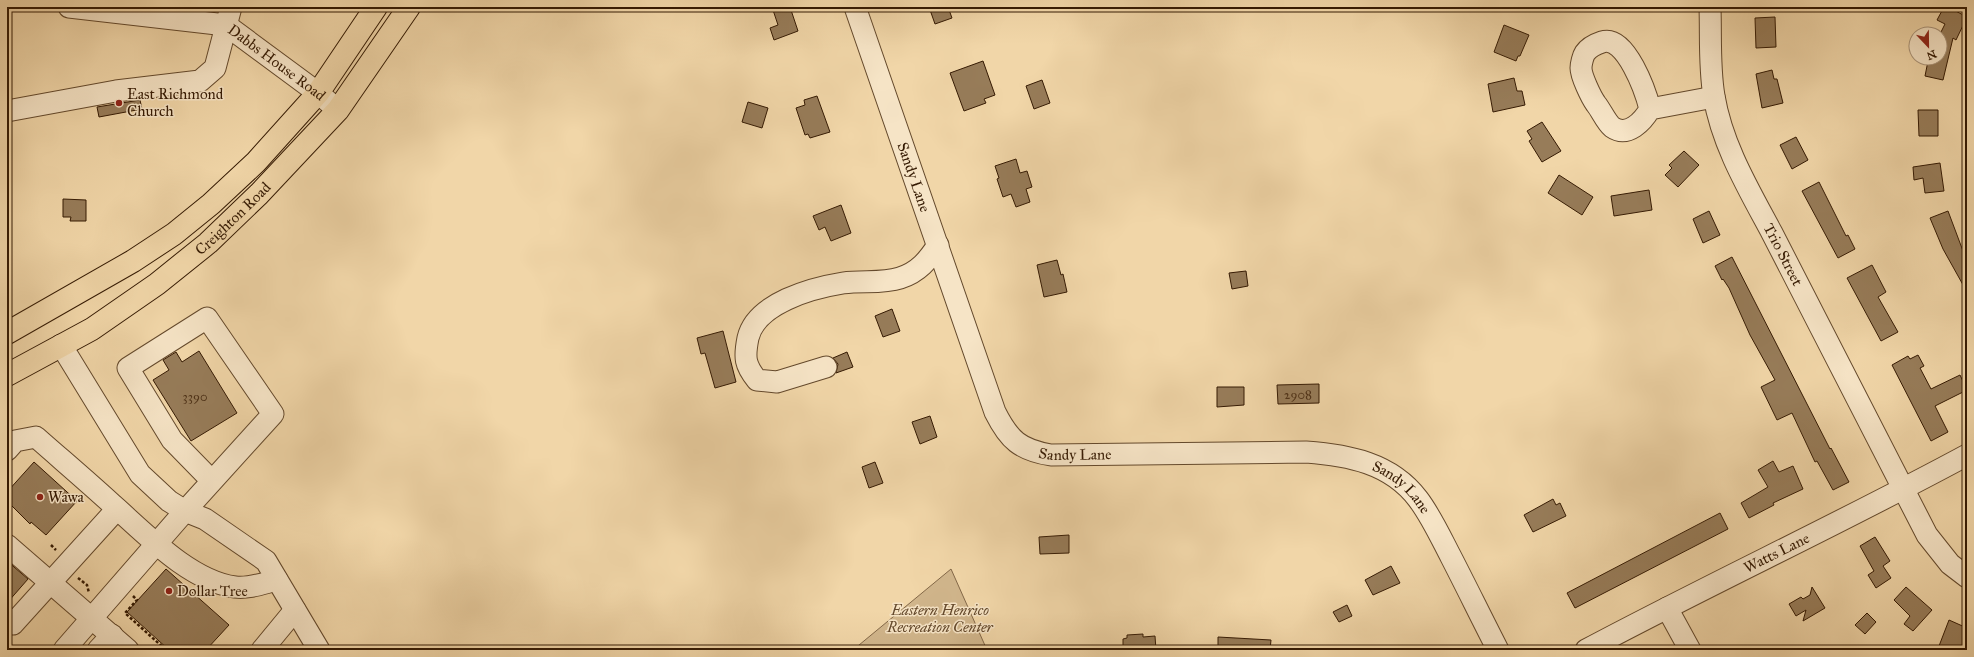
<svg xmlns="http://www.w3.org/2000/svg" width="1974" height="657" font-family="'IM FELL Great Primer',serif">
	<rect width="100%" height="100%" fill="#f1d6a8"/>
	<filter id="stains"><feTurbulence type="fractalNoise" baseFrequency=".005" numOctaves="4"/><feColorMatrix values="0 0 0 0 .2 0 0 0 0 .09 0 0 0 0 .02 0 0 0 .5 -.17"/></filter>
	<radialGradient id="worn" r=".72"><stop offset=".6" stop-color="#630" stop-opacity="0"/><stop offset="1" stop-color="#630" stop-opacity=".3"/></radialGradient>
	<path fill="#d1b68c" stroke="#836848" d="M951 569 987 650H853Z"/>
	<path fill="#977c59" stroke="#351a03" d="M772 7H790L798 31 774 40 770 28 778 25Z
		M929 7H948L952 18 935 24Z
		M1944 7H1948L1967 17 1956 40 1953 38 1943 80 1925 76 1928 61H1931L1932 58H1940V34L1945 24 1937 20Z
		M1775 17 1776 47 1756 48 1755 18Z
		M1504 25 1529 35 1520 56H1518L1516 61 1494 52Z
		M983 61 995 95 984 99 986 103 964 111 950 73Z
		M1772 70 1774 79H1777L1783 103 1762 108 1756 74Z
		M1514 78 1517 91H1522L1525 105 1493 112 1488 84Z
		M1042 80 1050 103 1034 109 1026 86Z
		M817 96 830 132 810 138 808 134 805 135 796 108 805 105 804 100Z
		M140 100 142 109 99 117 97 107Z
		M748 102 768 108 762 128 742 122Z
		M1918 110H1938V136H1919Z
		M1542 122 1561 151 1542 162 1529 141 1532 139 1527 131Z
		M1796 137 1808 160 1792 169 1780 145Z
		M1684 151 1699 165 1678 187 1665 175 1672 168 1669 165Z
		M1016 159 1020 173 1027 171 1032 187 1026 189 1030 202 1016 207 1011 194 1003 197 997 179 999 178 995 166Z
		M1940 163 1944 191 1925 193 1923 178 1914 180 1913 167Z
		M1559 175 1593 197 1582 215 1548 193Z
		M1819 182 1846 236 1848 235 1855 249 1838 258 1802 191Z
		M1649 190 1652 210 1614 216 1611 196Z
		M63 199 86 200V221H70L71 217H63Z
		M841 205 851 233 831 241 825 227 819 230 813 216Z
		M1709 211 1720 235 1703 243 1693 219Z
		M1948 211 1963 251 1967 249V292L1943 249 1930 218Z
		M1732 257 1830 449 1831 448 1849 482 1833 490 1817 461 1815 462 1792 413 1777 420 1761 387 1775 380 1750 335 1729 288 1723 279 1722 280 1715 266Z
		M1057 260 1061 275 1063 274 1067 292 1044 297 1037 265Z
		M1872 265 1886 292 1878 297 1898 332 1881 341 1847 278Z
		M1246 271 1248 286 1232 289 1229 273Z
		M892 309 900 331 883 337 875 316Z
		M723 331 736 382 715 388 705 353 701 354 697 338Z
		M199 351 237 413 191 441 153 380 169 370 163 360 176 352 182 362Z
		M847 352 853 367 836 373 838 364 833 358Z
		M1918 355 1924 366 1920 368 1931 389 1960 375 1967 390 1935 406 1948 432 1931 441 1892 365 1908 356 1910 359Z
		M1319 384V403L1278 404 1277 385Z
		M1217 387H1244V405L1217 407Z
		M930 416 937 437 920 444 912 422Z
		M1773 461 1779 472 1793 466 1803 489 1773 503 1774 505 1749 518 1741 503 1768 487 1758 470Z
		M34 462 77 501 46 535 31 522 30 524 7 501V492Z
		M875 462 883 483 869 488 862 467Z
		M1553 499 1556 505 1560 503 1566 516 1533 532 1524 515Z
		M1720 513 1728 529 1575 608 1567 593Z
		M1069 535V553L1040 554 1039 537Z
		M1875 537 1890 561 1883 566 1891 578 1876 588 1868 575 1874 571 1860 546Z
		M7 561 28 579 7 603Z
		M1391 566 1400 583 1373 595 1365 580Z
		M166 569 229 625 206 650H169L127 612Z
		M1812 587 1825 608 1803 621 1806 610 1796 616 1789 604 1801 597 1803 599 1810 595Z
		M1906 587 1932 610 1913 631 1904 624 1910 616 1894 600Z
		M1347 605 1352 616 1339 622 1333 612Z
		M1867 613 1876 622 1865 634 1855 625Z
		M1949 620 1967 628V650H1949L1939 646Z
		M1143 634V637L1155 636 1156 650H1123V639L1127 638V635Z
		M1218 637 1271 640 1270 650H1218Z"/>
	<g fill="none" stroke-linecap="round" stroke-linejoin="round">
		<g stroke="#64492c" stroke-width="23">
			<g id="minor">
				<path id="s1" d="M69 7 226 25 318 93 338 110"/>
				<path id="s2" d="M855 7 995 412C1009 440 1020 450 1051 455L1306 452C1348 455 1391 463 1418 499 1431 516 1441 538 1451 557 1467 588 1482 619 1498 650"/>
				<path id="s3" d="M1710 7C1711 36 1709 67 1714 96 1722 145 1749 190 1772 233L1927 535 1950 564 1967 577"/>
				<path d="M1650 109C1646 93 1626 34 1602 42 1596 44 1589 47 1585 53 1583 56 1581 64 1581 68 1581 76 1591 97 1596 104 1601 110 1606 122 1612 127 1628 138 1643 121 1650 109L1714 97"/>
				<path d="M7 111 116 91 200 81 215 68 231 7"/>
				<path d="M61 345 140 474 169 501 185 511 273 414 207 318 128 368 172 440 212 481"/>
				<path d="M826 367 777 382 757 380C745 365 744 358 748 338 756 303 812 288 843 283 862 280 882 284 900 278 919 272 928 260 938 245"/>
				<path d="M7 450 15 441 36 437C62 460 88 482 113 505 146 534 190 581 235 587 249 589 264 583 277 580"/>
				<path d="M7 545 128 650"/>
				<path d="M1667 608 1690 650"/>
				<path d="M7 618 13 624 117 509"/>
				<path d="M64 650 185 511 205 519 266 561 319 650"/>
				<path d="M98 650 112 635"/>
				<path d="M262 650 295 610"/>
				<path id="s4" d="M1586 650C1712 583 1841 523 1967 455"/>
			</g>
		</g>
		<g stroke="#351a03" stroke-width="24">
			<g id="major">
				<path d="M7 333 133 261 174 234 211 204 256 162 318 93 376 7"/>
				<path id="s5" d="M7 375 92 329 157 284 208 243 259 194 338 110 409 7"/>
			</g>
		</g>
		<path stroke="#351a03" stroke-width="2.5" stroke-dasharray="3 2" stroke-linecap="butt" d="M51 545 56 550
			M78 578 87 585 89 593
			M133 596 137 600 125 613 166 650"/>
		<use href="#minor" stroke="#f6e4c6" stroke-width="21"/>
		<use href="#major" stroke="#f1d6a8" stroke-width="22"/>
	</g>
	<g fill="#8f2418" stroke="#f6e4c6" stroke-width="1.5">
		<circle cx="119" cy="103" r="4"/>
		<circle cx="40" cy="497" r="4"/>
		<circle cx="169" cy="591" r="4"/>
	</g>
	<g text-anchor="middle" stroke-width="3" stroke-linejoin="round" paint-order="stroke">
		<g font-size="13" fill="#4e3218">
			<text x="1298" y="399">2908</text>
			<text x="195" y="401">3390</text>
		</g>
		<g font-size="15" fill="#351a03" stroke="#f6e4c6">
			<text dy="5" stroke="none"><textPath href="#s1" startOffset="221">Dabbs House Road</textPath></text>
			<text dy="5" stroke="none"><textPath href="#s2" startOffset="180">Sandy Lane</textPath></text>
			<text dy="5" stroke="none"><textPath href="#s5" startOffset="276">Creighton Road</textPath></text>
			<text dy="5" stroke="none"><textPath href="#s3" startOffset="263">Trio Street</textPath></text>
			<text dy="5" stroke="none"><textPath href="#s2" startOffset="527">Sandy Lane</textPath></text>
			<text dy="5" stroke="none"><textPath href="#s2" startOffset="863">Sandy Lane</textPath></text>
			<text dy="5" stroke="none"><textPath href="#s4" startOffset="214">Watts Lane</textPath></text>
		</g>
		<g font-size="15" fill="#351a03" stroke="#f6e4c6" text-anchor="start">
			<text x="127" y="99">East Richmond<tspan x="127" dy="17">Church</tspan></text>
			<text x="48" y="502">Wawa</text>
			<text x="177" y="596">Dollar Tree</text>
		</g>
		<g font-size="15" font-style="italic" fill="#64492c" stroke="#f6e4c6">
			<text x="940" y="615">Eastern Henrico<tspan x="940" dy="17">Recreation Center</tspan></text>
		</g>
	</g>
	<rect width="1974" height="657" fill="none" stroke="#f1d6a8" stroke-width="24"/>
	<rect x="8" y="8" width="1958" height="641" fill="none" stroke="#351a03" stroke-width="2"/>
	<rect x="12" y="12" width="1950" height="633" fill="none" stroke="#351a03"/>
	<g transform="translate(1928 46) rotate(158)"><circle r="19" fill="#f6e4c6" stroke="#a99378"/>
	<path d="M0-3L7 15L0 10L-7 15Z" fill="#8f2418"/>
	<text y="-6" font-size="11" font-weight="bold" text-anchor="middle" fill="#351a03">N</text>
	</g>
	<rect width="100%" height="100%" filter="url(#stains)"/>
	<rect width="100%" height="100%" fill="url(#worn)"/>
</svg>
